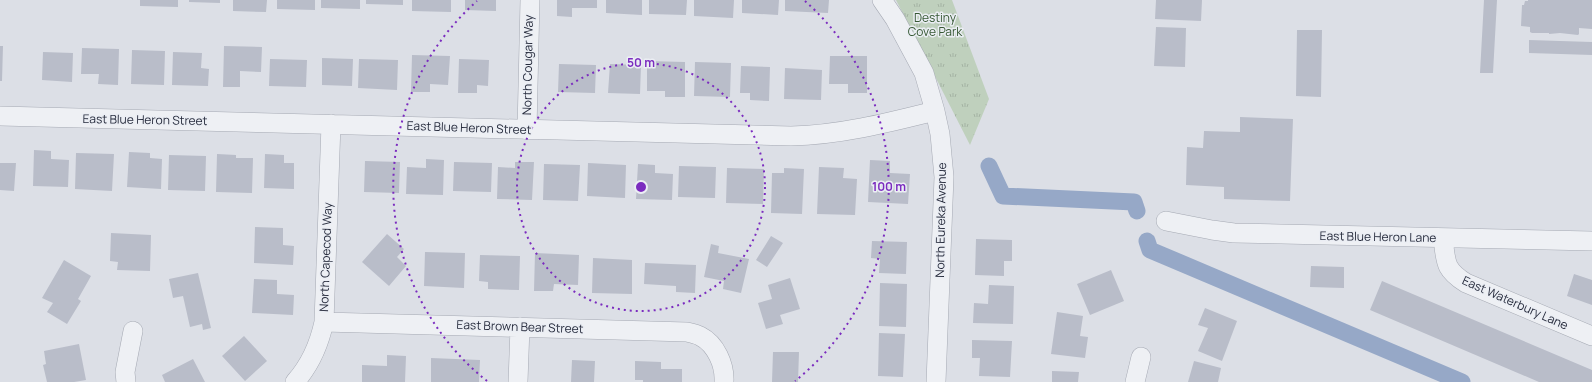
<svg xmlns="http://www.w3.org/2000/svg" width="1592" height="382" font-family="Manrope,sans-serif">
	<defs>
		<pattern id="grass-tufts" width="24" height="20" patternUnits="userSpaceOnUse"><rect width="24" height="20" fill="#bfd0bd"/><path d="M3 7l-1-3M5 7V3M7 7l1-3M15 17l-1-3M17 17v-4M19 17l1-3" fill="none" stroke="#a4b3a3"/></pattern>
	</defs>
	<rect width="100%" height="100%" fill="#dcdfe6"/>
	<path fill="url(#grass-tufts)" d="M896 0H952L989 99 970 145Z"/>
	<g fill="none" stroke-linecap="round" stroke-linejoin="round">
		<path stroke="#96a8c7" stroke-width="17" d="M989 166 1003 196 1134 202 1137 211
			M1147 241 1150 250 1462 382"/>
	</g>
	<path fill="#b9bdc9" d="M140 0H178V7L140 6Z
		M189 0H220V3L189 2Z
		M233 0H267L266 12 233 11Z
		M277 0H315V10L277 9Z
		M321 0H360V9L321 8Z
		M366 0H403V5L366 4Z
		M412 0H451V12L412 11Z
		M465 0H496V11L465 10Z
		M557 0H597V8H572V17L557 16Z
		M606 0H642V15L606 13Z
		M649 0H687L686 15 649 14Z
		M694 0H734L733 18 694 16Z
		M742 0H779L778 15 742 13Z
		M785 0H829L828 13 785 11Z
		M1156 0H1202L1201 21 1155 19Z
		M1484 0H1497L1493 73H1480Z
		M1528 0H1592V29L1579 28V34L1578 35 1560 33 1549 34V33H1532L1530 32V27L1521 26 1522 5H1524L1525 1H1528Z
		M1156 27 1186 28 1185 67 1154 66Z
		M1297 30H1322L1321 97 1296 96Z
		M1529 40 1592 42V55L1529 53Z
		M0 46H3L2 81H0Z
		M224 46 262 47 261 72 240 71V87H223Z
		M82 48 119 49 118 85 98 84 99 74H81Z
		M132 50 165 51 164 85 131 84Z
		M43 52 73 53 72 82 42 80Z
		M173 52 202 53 201 68 209 69 208 86 172 85Z
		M412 55 450 56 448 85 430 84V92H411Z
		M830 56H867V93H848V84H829Z
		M322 58 353 59 352 86 322 85Z
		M270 59 307 60 306 87 269 86Z
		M359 59 398 60 397 90 358 88Z
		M459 59 489 60 488 86 477 85V93H458Z
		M647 61 685 62V97H665V91H647Z
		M695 62 731 63 730 97 694 96Z
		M559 64 596 65 595 93 558 92Z
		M610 64 641 65 640 94 608 93Z
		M741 66 770 67 769 101 750 100V93H740Z
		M785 68 822 70 821 100 784 99Z
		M1240 117 1293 119 1290 201 1224 199V187L1186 185 1187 147 1203 148 1204 131 1240 132Z
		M34 150 51 151V159L69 160 68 187 33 186Z
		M129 152 150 153V158L162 159 161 189 127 187Z
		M76 153 114 154 112 191 75 189Z
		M217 154 236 155V158H253L252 193 216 192Z
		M265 154 284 155V163H294V189L264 188Z
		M169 155 206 156 205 191 168 190Z
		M426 159 444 160 443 195 406 194 407 167 426 168Z
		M870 160 890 161V173L910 174 908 204 868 202Z
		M365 161 400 162 399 193 364 192Z
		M454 162 492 163 491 192 453 191Z
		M515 162H534L532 200 497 199 498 167 515 168Z
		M0 163H16L14 191 0 190Z
		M588 163 626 165 625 198 587 196Z
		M544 164 580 165 578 201 543 200Z
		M638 164 655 165V173L673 174 672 200 636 199Z
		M679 166 716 167 715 198 678 197Z
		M819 167 844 168 843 178 857 179 855 215 817 214Z
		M727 168 764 169 763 204 726 203Z
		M784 168 804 169 802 214 771 213 772 173H784Z
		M255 227 283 228V245L294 246 293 265 254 263Z
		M111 233 151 235 150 271 117 270 118 262 110 261Z
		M387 234 404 249 397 257 406 266 389 286 362 262Z
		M771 236 783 243 767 267 756 260Z
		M976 239 1012 240V261H1004V276L975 275Z
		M872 241 907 242 906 274 879 273 880 259 871 258Z
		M711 244 719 246 718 253 749 259 741 293 723 289 724 281 704 277Z
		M425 252 465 253 464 288 424 286Z
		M535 253 579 255 578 285 554 284 553 291H534Z
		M480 255 520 256 519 290 488 289V282L479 281Z
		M593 258 632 260V294L592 293Z
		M64 260 91 276 78 299 81 301 67 324 47 312 53 303 42 298Z
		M645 263 696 265 695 293 676 292V286L644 284Z
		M1311 266 1344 267V288L1310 287Z
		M1111 270 1124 301 1090 315 1077 284Z
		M198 273 211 328 203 330 202 324 190 327 183 296 173 298 169 279Z
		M1574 274 1592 280V305L1567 296Z
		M790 278 800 309 780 315 783 324 766 329 758 303 772 299 768 285Z
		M254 279 277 280V294L294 295 293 315 252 313Z
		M1382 281 1592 370V382H1539L1370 310Z
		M880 283 907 284 906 327 879 326Z
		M989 285 1014 286 1013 324 973 323 974 303 988 304Z
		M1205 308 1237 321 1222 361 1198 351 1208 328 1198 325Z
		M1057 312 1083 316 1080 336 1088 337 1085 358 1051 354Z
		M879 333 905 334 903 377 878 376Z
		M244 336 267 361 245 381 222 356Z
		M972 340 1012 341 1010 377 979 376 980 358H972Z
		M79 344 86 380 74 382H47L43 365 46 364 44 351Z
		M773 352H799L798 382H772Z
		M387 355 406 356 405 382H362V365L387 366Z
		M431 358 480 360 479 382H431Z
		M193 359 205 382H165L162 375Z
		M572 360 595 361 594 382H571Z
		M635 361 661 362V369H682V382H643V380H635Z
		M1194 361 1221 368 1218 382H1188Z
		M1052 371 1079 372 1078 382H1052Z"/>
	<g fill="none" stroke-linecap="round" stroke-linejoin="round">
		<g stroke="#a5a9b3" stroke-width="20">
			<path id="minor" d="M882 0 895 19 924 73 935 111 940 134 944 177 936 382
				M0 116 791 136C840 135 887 123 935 111
				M527 130 530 0
				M1166 221 1212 230 1234 233 1592 241
				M1443 238C1446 262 1444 269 1466 283L1592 336
				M324 322 687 332C691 333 696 334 700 336 716 344 725 365 724 382
				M126 382 125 372 133 331
				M295 382C311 364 319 345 324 322L331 124
				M518 382 520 327
				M1135 382 1141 357"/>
		</g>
		<use href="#minor" stroke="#eef0f4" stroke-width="19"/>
	</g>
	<g fill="none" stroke="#7b2cbf" stroke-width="2" stroke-dasharray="2 4">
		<circle cx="641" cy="187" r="124"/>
		<path d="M487 381A248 248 0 0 1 477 1M805 1A248 248 0 0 1 795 381"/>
	</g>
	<g text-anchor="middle" stroke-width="3" stroke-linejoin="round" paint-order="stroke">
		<g font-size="12" fill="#365833" stroke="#ebeef4">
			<text x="935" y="22">Destiny<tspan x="935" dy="14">Cove Park</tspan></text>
		</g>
		<g font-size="12" fill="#262b3c" stroke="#ebeef4">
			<text transform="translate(528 65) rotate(-89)" y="4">North Cougar Way</text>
			<text transform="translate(145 120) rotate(1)" y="4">East Blue Heron Street</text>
			<text transform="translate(469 128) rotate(2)" y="4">East Blue Heron Street</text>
			<text transform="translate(941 220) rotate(-89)" y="4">North Eureka Avenue</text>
			<text transform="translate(1378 237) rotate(1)" y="4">East Blue Heron Lane</text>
			<text transform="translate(326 257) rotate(-88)" y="4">North Capecod Way</text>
			<text transform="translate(1515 303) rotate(24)" y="4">East Waterbury Lane</text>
			<text transform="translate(520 327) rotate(2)" y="4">East Brown Bear Street</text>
		</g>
	</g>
	<circle cx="641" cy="187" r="6" fill="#7b2cbf" stroke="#ebeef4" stroke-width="2"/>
	<g font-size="12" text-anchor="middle" font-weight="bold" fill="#7b2cbf" stroke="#ebeef4" stroke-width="3" stroke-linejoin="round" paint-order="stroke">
		<text x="641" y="67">50 m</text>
		<text x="889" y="191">100 m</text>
	</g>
</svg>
